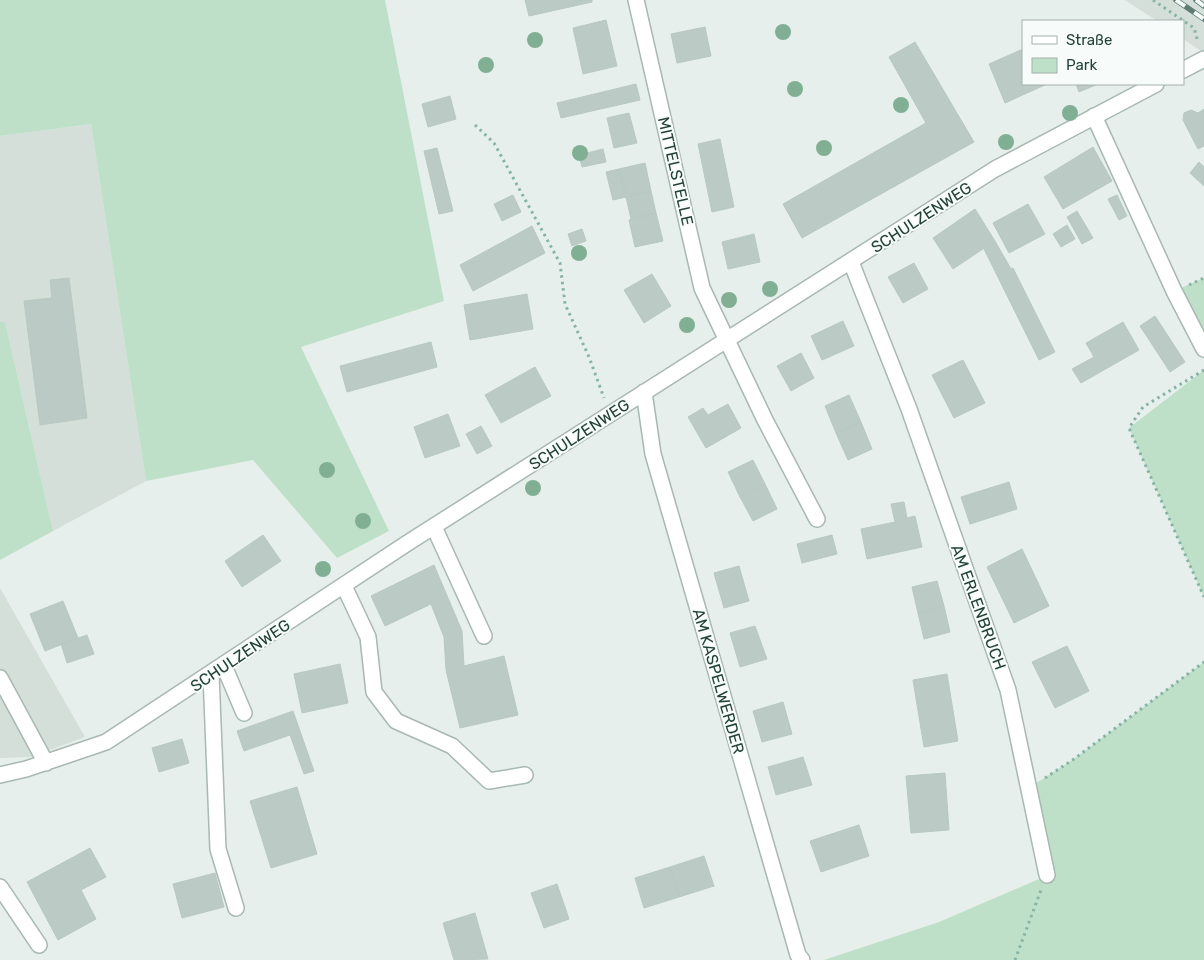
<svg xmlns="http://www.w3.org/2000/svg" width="1204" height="960" font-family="Rubik,sans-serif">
	<rect width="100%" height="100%" fill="#e6efeb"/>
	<path fill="#d4dfda" d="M1125 0H1204V53L1183 39V21H1157Z
		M91 124 146 481 53 531 5 322H0V136Z
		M0 588 85 737 31 757 0 758Z"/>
	<path fill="#bfe0c8" d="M0 0H385L444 301 301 347 389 531 337 558 253 460 146 481 91 124 0 136Z
		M1204 278V349L1174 291Z
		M0 322H5L53 531 0 560Z
		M1204 370V597L1129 428Z
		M1204 662V960H824L939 922 1046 876 1027 789 1074 759Z"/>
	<path fill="#bbcac4" stroke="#b8c9c2" d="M525 0H592V2L529 16Z
		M606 20 617 66 583 74 573 28Z
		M705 27 711 56 677 63 671 34Z
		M915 42 974 142 802 238 783 204 926 123 889 57Z
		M1023 49V84H1047L1005 103 989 64Z
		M636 84 640 100 561 118 557 103Z
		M1076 84H1098L1079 92Z
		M450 96 456 119 428 127 422 104Z
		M1204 109V146L1198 149 1183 120 1184 113 1191 110 1198 113Z
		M629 113 637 143 614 148 607 118Z
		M720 139 734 207 712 212 698 144Z
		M1093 147 1112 181 1063 209 1044 177Z
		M437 148 453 211 439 214 424 151Z
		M603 149 606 162 582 167 579 155Z
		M1199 162 1204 167V186L1190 173Z
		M645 163 651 191 626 197 619 169Z
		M619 169 626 197 613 200 606 172Z
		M651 191 656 213 631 219 626 197Z
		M513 195 521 212 502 221 494 204Z
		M1117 195 1127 216 1119 220 1108 199Z
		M1028 204 1045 234 1009 253 993 223Z
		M975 209 995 241 953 269 933 238Z
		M1077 211 1093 238 1082 244 1067 217Z
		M656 213 663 241 635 247 629 220Z
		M1067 225 1075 239 1061 247 1053 234Z
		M532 226 545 253 473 291 460 265Z
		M582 229 586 241 572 246 568 234Z
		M754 234 760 262 728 269 722 242Z
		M995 241 1011 269 1013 268 1055 352 1039 360 984 249Z
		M914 263 928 289 903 303 888 277Z
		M652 274 671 306 644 323 624 290Z
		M69 278 87 418 40 425 24 301 52 298 50 280Z
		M527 294 533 329 470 340 464 305Z
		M1155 316 1185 362 1170 372 1140 326Z
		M843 321 854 346 822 360 811 336Z
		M1123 322 1139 350 1081 383 1072 369 1094 357 1086 343Z
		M431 342 437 367 347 392 340 366Z
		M801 353 814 378 791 391 777 366Z
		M963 360 985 403 954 418 932 375Z
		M535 367 551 396 501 423 485 395Z
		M849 395 861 422 836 433 825 406Z
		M728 404 741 428 706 448 688 417 703 408 708 415Z
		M448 414 460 446 425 458 414 427Z
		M861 422 872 449 848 460 836 433Z
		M481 426 492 446 477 454 466 434Z
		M753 460 765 484 740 497 728 472Z
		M1009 482 1017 509 970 524 961 497Z
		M765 484 777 509 753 521 740 497Z
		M904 502 907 518 915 516 922 547 867 559 861 529 895 522 891 504Z
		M263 535 281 561 242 587 225 561Z
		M832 535 837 554 802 563 797 544Z
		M1022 549 1049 606 1014 623 987 567Z
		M434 565 462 631 464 666 504 656 518 715 460 728 446 670 444 637 431 604 385 626 371 596Z
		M739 566 749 601 724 608 714 573Z
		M937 581 944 606 918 613 912 587Z
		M63 601 78 638 45 651 30 614Z
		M944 606 950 632 924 639 918 613Z
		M755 626 767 659 740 667 730 633Z
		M87 635 94 654 67 663 61 644Z
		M1067 646 1089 691 1055 708 1032 662Z
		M340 664 348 703 302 713 294 674Z
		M947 674 958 741 924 747 913 680Z
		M783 702 792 734 762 742 753 711Z
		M293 711 314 771 304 774 290 735 244 751 237 731Z
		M182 739 189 763 159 772 152 748Z
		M803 757 812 785 776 795 768 767Z
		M945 773 949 830 911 833 906 776Z
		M297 787 317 854 271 868 250 801Z
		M859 825 869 856 821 872 810 841Z
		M90 848 106 877 81 890 96 919 58 940 27 882Z
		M704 856 714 886 679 897 670 867Z
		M670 867 679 897 644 908 635 878Z
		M215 873 224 907 182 918 173 884Z
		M557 884 569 919 544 928 531 893Z
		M475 913 488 959 454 960 443 923Z"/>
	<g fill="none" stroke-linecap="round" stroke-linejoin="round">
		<g stroke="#a8b8b2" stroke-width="18">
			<path id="minor" d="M636 0 702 288 765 420 817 519
				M1183 70 1204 59
				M1094 116 1174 291 1204 349
				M851 262 909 409 1008 690 1047 875
				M644 392 653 454 798 955 802 960
				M434 527 484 636
				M344 586 368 637 374 692 396 721 452 746 489 781 525 775
				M224 666 244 713
				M211 674 218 849 236 908
				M0 678 46 763
				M0 775 26 769 106 742 406 544 995 169 1156 84
				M0 887 39 945"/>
		</g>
		<path stroke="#86b3a5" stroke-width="3" stroke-dasharray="2.5 4" stroke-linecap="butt" d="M1153 0 1194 28 1198 42
			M475 125 494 143 560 263 565 304 589 357 604 398
			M1189 285 1204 278
			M1204 370 1143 407 1129 428 1204 597
			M1045 778 1074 759 1204 662
			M1015 960 1041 890"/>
		<use href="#minor" stroke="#fff" stroke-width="15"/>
		<g stroke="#5f7d75" stroke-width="5.5">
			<path id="rail" d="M1176 0 1204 19
				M1196 0 1204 6"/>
		</g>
		<use href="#rail" stroke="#f7fbf9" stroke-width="4" stroke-dasharray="11" stroke-linecap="butt"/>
	</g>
	<g fill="#80af93">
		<circle cx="783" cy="32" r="8"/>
		<circle cx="535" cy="40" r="8"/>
		<circle cx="486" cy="65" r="8"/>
		<circle cx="795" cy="89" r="8"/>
		<circle cx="901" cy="105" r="8"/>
		<circle cx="1070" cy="113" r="8"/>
		<circle cx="1006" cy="142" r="8"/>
		<circle cx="824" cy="148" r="8"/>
		<circle cx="580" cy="153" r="8"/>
		<circle cx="579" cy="253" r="8"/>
		<circle cx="770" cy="289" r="8"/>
		<circle cx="729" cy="300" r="8"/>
		<circle cx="687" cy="325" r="8"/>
		<circle cx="327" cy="470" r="8"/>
		<circle cx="533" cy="488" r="8"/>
		<circle cx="363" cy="521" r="8"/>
		<circle cx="323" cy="569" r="8"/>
	</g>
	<g text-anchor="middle" stroke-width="4" stroke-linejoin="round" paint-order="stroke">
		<g font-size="16" fill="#24423a" stroke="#f7fbf9">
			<text transform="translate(676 171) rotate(77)" y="6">MITTELSTELLE</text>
			<text transform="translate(921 217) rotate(-33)" y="6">SCHULZENWEG</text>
			<text transform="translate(579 434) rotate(-33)" y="6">SCHULZENWEG</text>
			<text transform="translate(979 607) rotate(70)" y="6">AM ERLENBRUCH</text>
			<text transform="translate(240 655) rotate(-34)" y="6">SCHULZENWEG</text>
			<text transform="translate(719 681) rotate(74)" y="6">AM KASPELWERDER</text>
		</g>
	</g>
	<rect x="1022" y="20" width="162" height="65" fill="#f7fbf9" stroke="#a3b1ad"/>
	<rect x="1032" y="36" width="25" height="8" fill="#ffffff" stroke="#a3b1ad"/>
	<text x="1066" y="45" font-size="15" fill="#24423a">Straße</text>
	<rect x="1032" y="58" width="25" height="15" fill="#bfe0c8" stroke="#a3b1ad"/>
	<text x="1066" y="70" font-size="15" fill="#24423a">Park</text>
</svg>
